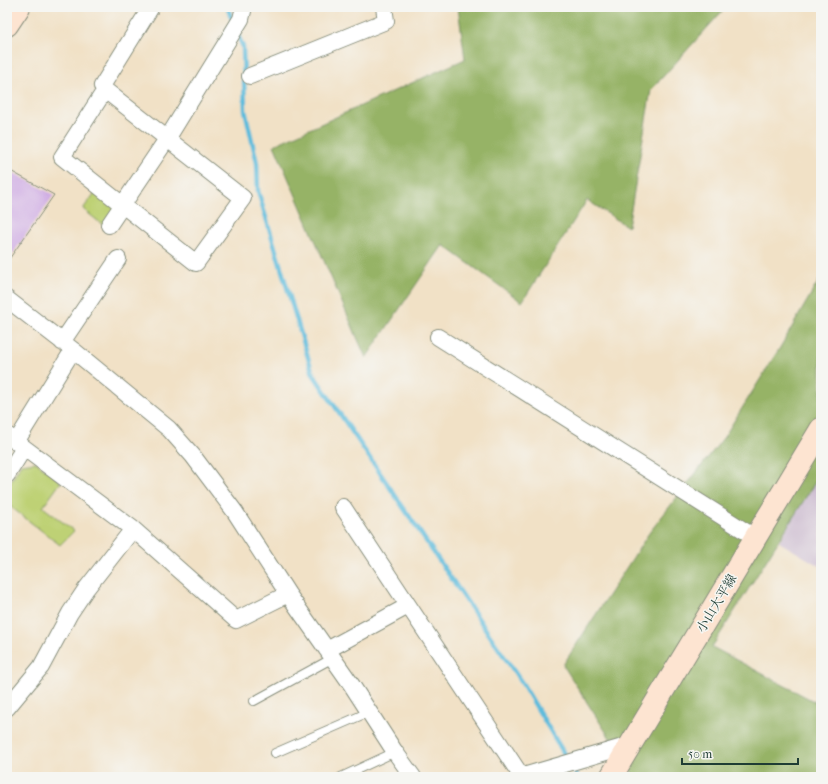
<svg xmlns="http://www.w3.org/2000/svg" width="828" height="784" font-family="'IM FELL French Canon','Noto Serif JP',serif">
	<rect width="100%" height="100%" fill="#f6f6f2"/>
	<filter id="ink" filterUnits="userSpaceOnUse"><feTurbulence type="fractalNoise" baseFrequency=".025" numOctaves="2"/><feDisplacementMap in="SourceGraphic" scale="8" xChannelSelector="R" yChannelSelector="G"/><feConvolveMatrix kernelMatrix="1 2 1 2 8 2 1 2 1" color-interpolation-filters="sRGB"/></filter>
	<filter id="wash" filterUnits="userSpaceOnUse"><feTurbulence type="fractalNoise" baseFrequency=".012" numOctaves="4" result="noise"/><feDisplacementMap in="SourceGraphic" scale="16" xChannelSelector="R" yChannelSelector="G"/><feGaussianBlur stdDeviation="0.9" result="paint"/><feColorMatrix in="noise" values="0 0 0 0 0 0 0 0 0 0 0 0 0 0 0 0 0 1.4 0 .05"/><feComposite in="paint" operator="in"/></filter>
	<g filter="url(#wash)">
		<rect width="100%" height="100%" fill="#f1e1c6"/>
		<path fill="#cebed1" d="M821 470V567L779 542Z"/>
		<path fill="#bed174" stroke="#6e8754" d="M97 190 117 207 104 226 83 209Z
			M36 462 61 482 43 507 74 531 60 545 7 504V488L21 464Z"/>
		<path fill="#96b366" stroke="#5a784d" d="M458 7H726L651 90 628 227 587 200 522 302 443 245 366 358 274 145 465 59Z
			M821 277V473L712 647 821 705V777H635L563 665 649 533 724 437 781 346Z"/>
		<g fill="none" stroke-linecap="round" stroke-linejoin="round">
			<path stroke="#5ebcdc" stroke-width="4.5" d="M227 7 234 24
				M237 33 243 47 245 110 257 163 258 191 313 374 522 683 578 777"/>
		</g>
		<g id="blocks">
			<path fill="#d0aee4" d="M7 169 54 195 7 262Z"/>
		</g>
	</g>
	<g filter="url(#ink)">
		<use href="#blocks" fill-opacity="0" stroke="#888f7d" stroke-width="1"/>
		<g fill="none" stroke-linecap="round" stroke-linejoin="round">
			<g stroke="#888f7d" stroke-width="10">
				<path id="lane" d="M254 701 333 658
					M275 753 369 712
					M341 777 395 752"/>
			</g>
			<g stroke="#888f7d" stroke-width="18">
				<path id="street" d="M250 76 386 21 384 7
					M105 90 62 157 196 263 243 198 105 90 102 86 151 7
					M109 225 167 139 241 19 244 7
					M7 299 73 350 169 429 193 456 235 512 288 594 351 684 395 752 413 777
					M438 337 756 538
					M62 342 118 259
					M7 435 133 529 236 620 288 594
					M16 442 73 350
					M7 475 24 448
					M343 507 522 777
					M327 650 408 606
					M7 708 41 667 70 613 86 589 133 529
					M520 777 630 745"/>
			</g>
			<g stroke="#888f7d" stroke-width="24">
				<path id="secondary" d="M7 25 19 7
					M611 777 821 429"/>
			</g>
			<use href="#lane" stroke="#fff" stroke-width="8"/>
			<use href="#street" stroke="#fff" stroke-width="16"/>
			<use href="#secondary" stroke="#fde4d1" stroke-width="22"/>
		</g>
	</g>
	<g text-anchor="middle" stroke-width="3" stroke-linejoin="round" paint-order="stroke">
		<g font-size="13" fill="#1f3d34" stroke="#f6f6f2">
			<text transform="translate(716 603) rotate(-59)" y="5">小山大平線</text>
		</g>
	</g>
	<rect width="828" height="784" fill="none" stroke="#f6f6f2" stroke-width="24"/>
	<path d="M682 758v6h116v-6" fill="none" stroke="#1f3d34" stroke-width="2"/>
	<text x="688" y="758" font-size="12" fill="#1f3d34" stroke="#f6f6f2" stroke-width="3" paint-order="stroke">50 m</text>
</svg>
